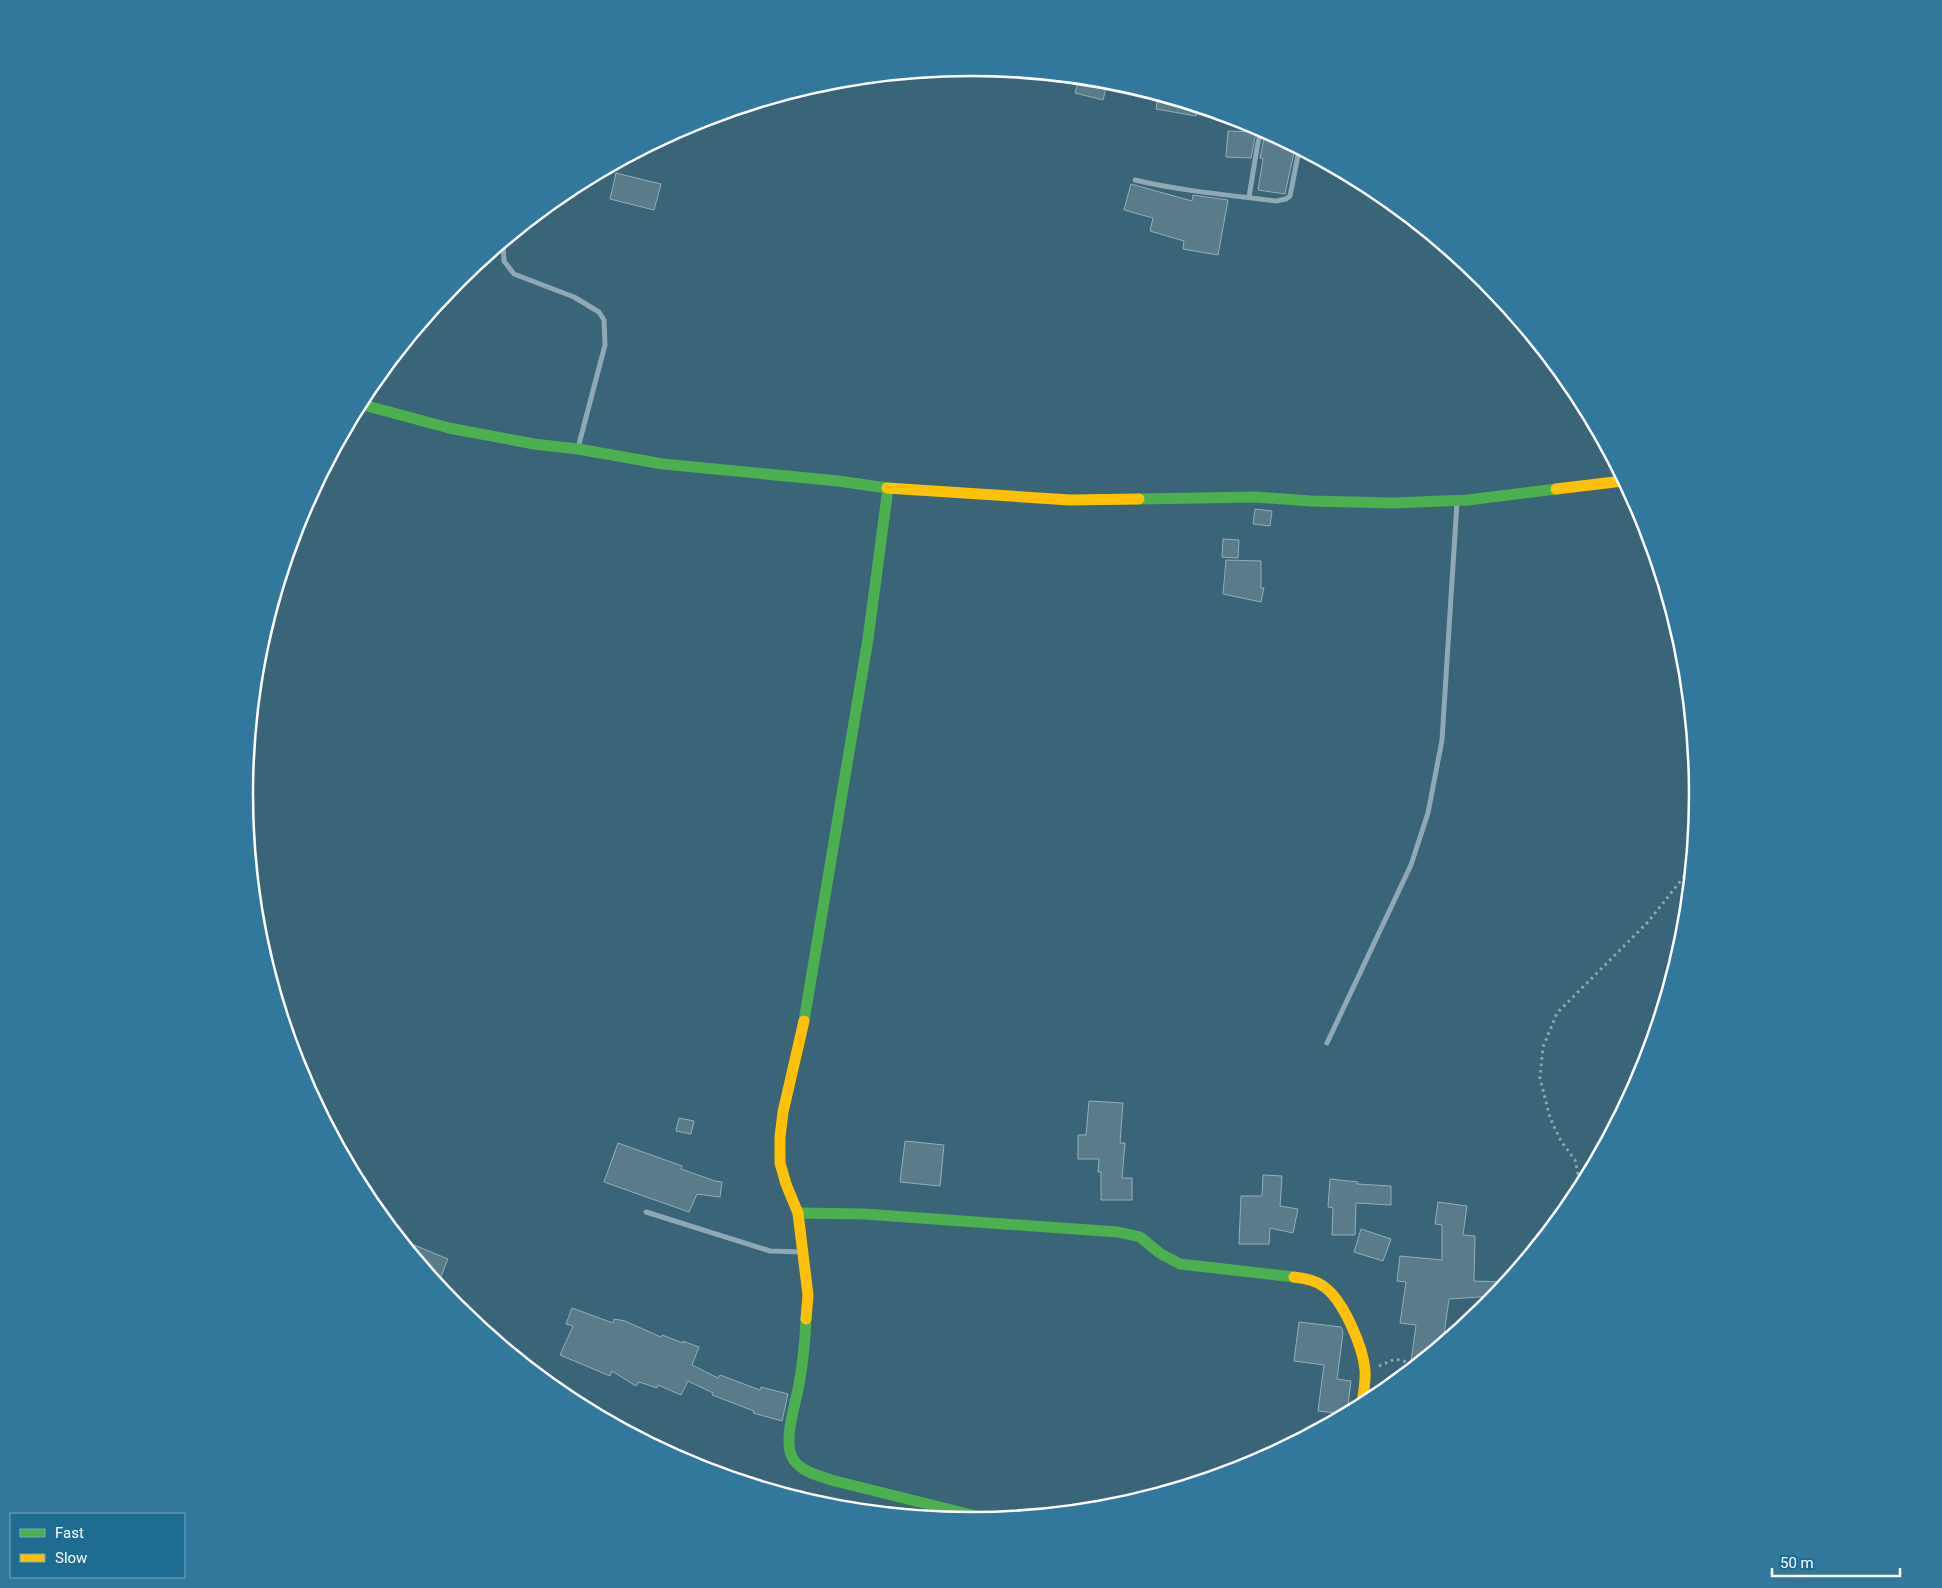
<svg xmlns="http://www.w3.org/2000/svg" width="1942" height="1588" font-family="Roboto,sans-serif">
	<rect width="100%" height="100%" fill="#3a6478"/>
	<path fill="#597b8a" stroke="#96aeb9" d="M1079 78 1108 81 1103 100 1075 93Z
		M1158 95 1198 107 1196 116 1156 109Z
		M1228 131 1256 132 1251 158 1226 157Z
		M1265 133 1295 148 1285 194 1258 190 1263 159 1260 158Z
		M616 173 661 184 654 210 610 199Z
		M1131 184 1192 201 1193 195 1228 200 1218 255 1183 249 1184 241 1150 231 1153 218 1124 210Z
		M1255 509 1272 511 1270 526 1253 524Z
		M1223 539 1239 540 1238 558 1222 557Z
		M1226 560 1261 561V588H1264L1261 602 1223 594Z
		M1089 1101 1123 1103 1120 1143H1125L1122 1178H1132V1200H1101V1172H1098L1099 1159H1078V1135H1086Z
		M679 1118 694 1121 691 1134 676 1131Z
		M905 1141 944 1145 940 1186 900 1182Z
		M618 1143 682 1166 681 1169 715 1181 722 1182 720 1197 697 1194 689 1212 604 1182Z
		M1263 1175 1282 1176 1280 1206 1298 1209 1293 1233 1270 1228 1269 1244H1239L1241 1196H1262Z
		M1330 1179 1358 1182 1357 1184 1391 1186V1205L1356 1203 1355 1235H1332L1333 1208 1328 1207Z
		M1438 1202 1467 1206 1463 1235 1475 1236 1474 1281 1506 1282 1494 1296 1449 1299 1443 1342 1410 1369 1416 1325 1400 1323 1406 1282 1397 1281 1400 1256 1442 1260V1225L1435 1224Z
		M1361 1229 1391 1239 1383 1261 1354 1252Z
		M402 1240 448 1259 438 1284 418 1260Z
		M572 1308 613 1323 614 1319 625 1321 661 1337 662 1335 683 1343V1341L699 1347 692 1365 718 1378 720 1375 760 1390 761 1387 788 1394 782 1421 753 1413 754 1411 712 1395 713 1393 688 1381 681 1395 658 1385 657 1388 639 1382 636 1386 612 1371 610 1376 560 1355 573 1326 566 1324Z
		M1299 1322 1341 1327 1342 1329 1343 1333 1337 1379 1351 1381 1347 1413 1344 1414 1318 1411 1324 1365 1294 1361Z"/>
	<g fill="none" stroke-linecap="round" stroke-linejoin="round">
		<path stroke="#8fa8b4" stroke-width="3" stroke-dasharray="2.5 4" stroke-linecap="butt" d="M1581 1187 1575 1160 1561 1141 1550 1118 1540 1078 1543 1047 1557 1013 1648 922 1690 869
			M1379 1366 1395 1359 1416 1364"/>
		<path stroke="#8fa8b4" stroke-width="5" d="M1135 180C1181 191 1229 195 1276 201L1286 199 1290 196 1299 150
			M1249 197 1257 148 1261 129
			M503 243 504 261 514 274 574 297 599 312 604 320 605 345 578 448
			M1327 1043 1411 865 1428 813 1442 740 1457 502
			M646 1212 770 1251 802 1252
			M478 1325C492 1331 504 1339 512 1353"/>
		<path stroke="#4caf50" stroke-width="11" d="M360 404 449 428 534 444 578 449 663 464 838 481 887 488
			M1139 499 1255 497 1311 501 1393 503 1468 500 1556 489
			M804 1021 868 639 888 488
			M798 1213 864 1214 1118 1232 1140 1237 1161 1254 1180 1264 1294 1277
			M806 1319C805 1341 803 1363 799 1384 796 1404 783 1438 792 1457 799 1471 817 1475 831 1480L988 1519"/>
		<path stroke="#ffc107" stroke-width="11" d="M887 488 1070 500 1139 499
			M1556 489 1623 481
			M804 1021 783 1112 780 1137V1163L786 1184 798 1213 808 1295 806 1319
			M1294 1277C1303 1278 1315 1280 1323 1286 1343 1299 1363 1347 1365 1370 1366 1382 1363 1394 1362 1405"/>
	</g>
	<path d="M0 0H1942V1588H0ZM253 794a718 718 0 1 1 1436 0a718 718 0 1 1-1436 0Z" fill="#31789c" fill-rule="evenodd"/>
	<path fill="none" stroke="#fff" stroke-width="2.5" d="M253 794a718 718 0 1 1 1436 0a718 718 0 1 1-1436 0Z"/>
	<rect x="10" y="1513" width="175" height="65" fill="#1f6c93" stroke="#79a7be"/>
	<rect x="20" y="1529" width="25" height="8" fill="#4caf50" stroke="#79a7be"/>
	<text x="55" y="1538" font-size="15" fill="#ffffff">Fast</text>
	<rect x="20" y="1554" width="25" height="8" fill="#ffc107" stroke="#79a7be"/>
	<text x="55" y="1563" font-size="15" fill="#ffffff">Slow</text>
	<path d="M1772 1568v8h128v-8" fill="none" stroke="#ffffff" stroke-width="2.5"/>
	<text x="1780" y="1568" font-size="15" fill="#ffffff" stroke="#1f6c93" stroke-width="4" paint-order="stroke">50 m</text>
</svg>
